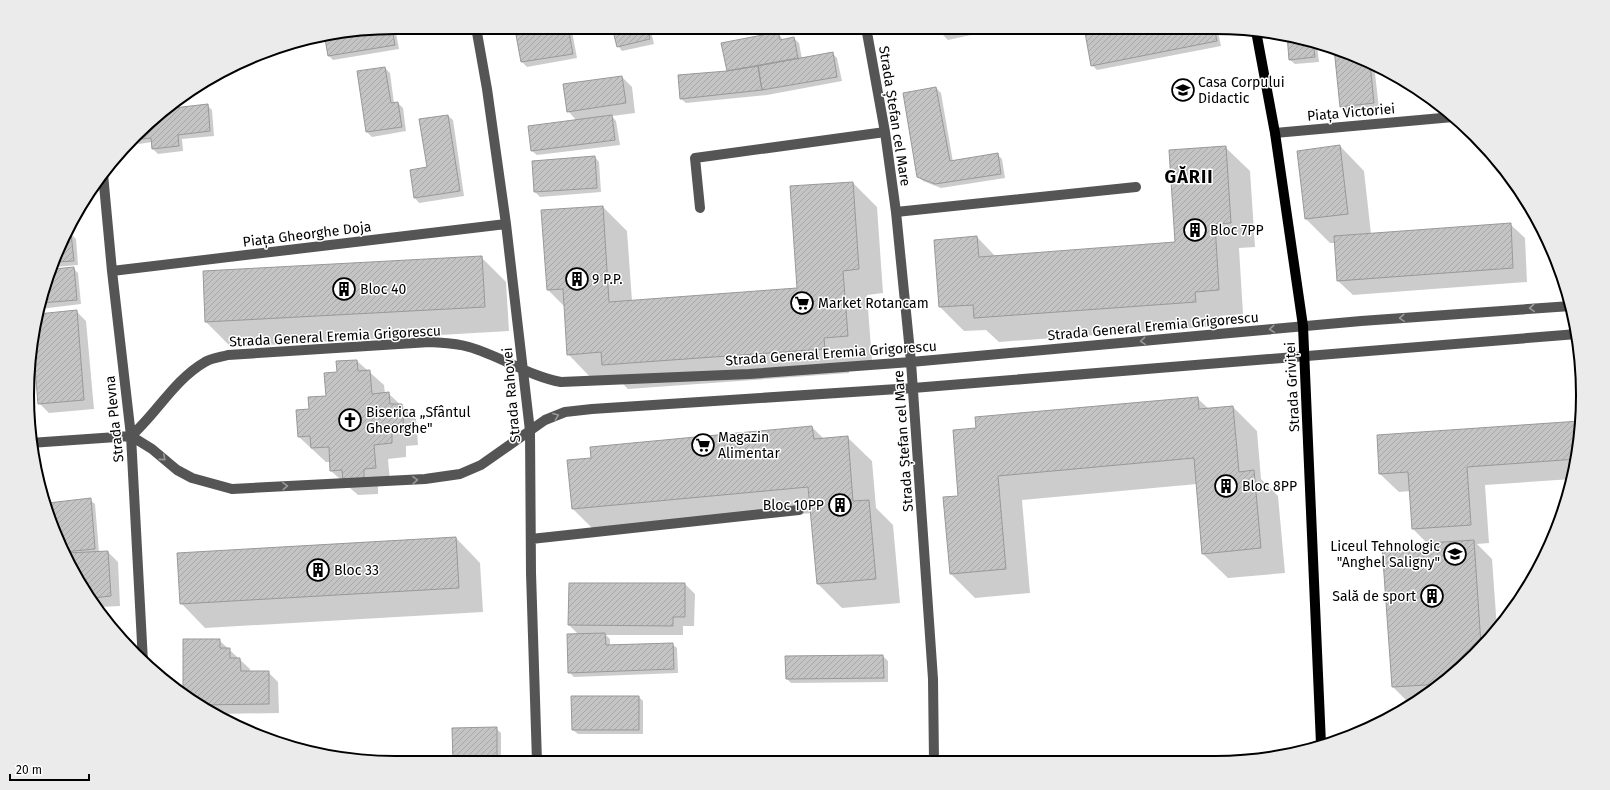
<svg xmlns="http://www.w3.org/2000/svg" width="1610" height="790" font-family="'Fira Sans',sans-serif">
	<defs>
		<pattern id="building-hatch" width="6" height="6" patternUnits="userSpaceOnUse"><rect width="6" height="6" fill="#c4c4c4"/><path d="M-1 1l2-2M0 6l6-6M5 7l2-2" fill="none" stroke="#a7a7a7"/></pattern>
	</defs>
	<rect width="100%" height="100%" fill="#fff"/>
	<path fill="#0003" d="M395 27 399 49 333 60 328 55 326 38Z
		M519 27H568L572 31 577 58 527 67 522 62 518 36 540 32 533 29 522 31Z
		M611 27H650L654 44 622 51 618 46 613 27Z
		M937 27H1007L948 40 938 30Z
		M1085 27H1217L1221 46 1097 70 1092 65Z
		M778 33 783 40 794 38 799 43 802 59 832 53 837 58 842 81 767 95 686 103 681 99 728 72 723 44Z
		M1288 34 1322 45H1317L1319 62 1295 64 1290 60Z
		M1356 55 1374 65 1379 108 1345 111 1341 106Z
		M385 68 390 73 394 103H398L403 108 406 131 372 137 367 132Z
		M622 77 632 87 635 113 612 116 616 121 620 145 537 155 532 151 577 121 568 111Z
		M936 88 941 93 953 162 997 154 1002 159 1005 178 941 188 923 181 918 176Z
		M1421 90 1433 100 1426 101 1422 96Z
		M207 105 212 110 214 136 182 139 183 151 158 154 153 149 152 142 139 144 134 139 164 110Z
		M448 116 453 120 464 196 419 203 415 198Z
		M1340 146 1364 171 1371 234 1510 224 1525 238 1527 282 1353 295 1338 281 1335 243H1330L1306 219Z
		M1225 147 1250 171 1255 247 1239 248 1243 314 1219 316 1220 326 999 342 986 330 964 331 940 307 977 237 996 257 1176 243Z
		M595 157 599 162 601 192 540 197 535 192Z
		M853 183 877 207 883 293 867 295 872 361 848 362 849 373 628 389 616 377 592 379 568 354 565 307 548 290 542 211 603 207 627 231 632 301 798 289Z
		M71 234 76 239 78 265 55 267 67 235Z
		M481 257 506 282 509 331 231 347 206 322 204 272Z
		M73 268 78 273 81 304 40 309 54 270Z
		M76 311 86 321 94 409 49 413 39 403 34 323 37 315Z
		M357 361 384 385 385 394H389L416 419 418 445 406 446V457L388 459 390 482 378 483V494L358 495 331 471 330 462H326L299 437 310 410 327 397 338 373Z
		M1197 398 1209 409 1233 407 1257 431 1261 479 1278 496 1285 573 1228 578 1203 554 1197 484 1022 500 1030 593 975 598 951 574 944 498 959 497 954 431Z
		M1580 422 1576 467 1572 479 1485 485 1489 543 1477 544 1492 559 1497 629 1439 687 1410 704 1393 687 1428 544 1413 529 1411 491 1399 492 1380 474 1378 436Z
		M812 427 824 439 847 437 872 461 876 508 893 525 900 603 842 608 818 584 812 513 597 533 573 509 592 459Z
		M90 500 95 504 99 552H108L118 562 120 606 100 607 68 562V557H65L50 507Z
		M456 538 480 563 483 612 205 628 181 603Z
		M685 584 695 594 694 626H683V635H606L610 639V646L672 644 677 648 678 673 574 677 569 672 579 635 569 625Z
		M219 640 250 669V672H268L278 682 279 713 215 714 190 701Z
		M883 656 888 661V682L791 683 787 679Z
		M639 697 643 701V734H578L573 730Z
		M496 728 501 733V763H454Z"/>
	<path fill="url(#building-hatch)" stroke="#999" d="M560 27H568L573 54 521 62 516 35Z
		M612 27H647L650 39 617 47Z
		M1084 27H1214L1217 41 1091 66Z
		M392 28 395 45 328 56 325 39Z
		M778 32 780 40 794 37 798 58 727 71 721 43Z
		M1287 34 1313 42 1315 57 1289 60Z
		M1334 48 1356 55 1370 63 1374 103 1340 107Z
		M833 52 837 77 762 90 758 66Z
		M758 66 762 90 680 99 678 75 727 71Z
		M385 67 391 103 398 102 402 127 366 132 357 71Z
		M622 76 626 103 567 112 563 84Z
		M936 87 950 161 998 153 1001 174 935 184 917 177 903 93Z
		M208 104 210 131 178 135 179 146 152 149 151 138 133 140 165 109Z
		M448 115 460 191 414 198 410 170 427 167 419 119Z
		M612 115 615 140 531 151 528 126Z
		M1340 145 1348 214 1305 219 1297 151Z
		M1226 146 1231 223 1215 224 1219 290 1195 292 1196 302 974 318 973 305 939 307 934 240 977 236 979 257 1175 242 1169 150Z
		M595 156 597 188 534 192 532 161Z
		M853 182 859 269 843 271 848 336 824 338 825 349 602 365 601 352 567 355 563 289 547 290 541 210 603 206 609 302 797 288 790 186Z
		M1511 223 1513 268 1337 281 1334 236Z
		M71 233 74 261 57 262 68 234Z
		M482 256 485 307 205 322 203 271Z
		M74 267 77 300 41 303 54 269Z
		M77 310 84 400 38 404 33 344 34 323 38 314Z
		M357 360 358 371 370 370 372 394 389 392 390 404H402L404 431 392 432V443L374 445 376 468 364 469V480L343 481 342 470 330 471 329 447 311 448 310 436 298 437 296 410 309 409 308 397 326 396 324 373 337 372 336 361Z
		M1198 397 1199 409 1233 406 1239 472 1254 470 1261 548 1202 554 1194 458 998 476 1006 569 950 574 943 497 958 496 953 430 976 428 975 417Z
		M1580 421 1577 459 1467 467 1471 525 1412 529 1408 472 1379 474 1377 435Z
		M812 426 814 439 848 436 853 501 869 500 876 579 817 584 808 487 572 509 567 460 591 458 590 447Z
		M91 498 95 549 63 552 48 503Z
		M456 537 459 588 180 604 177 553Z
		M1474 540 1481 645 1442 684 1392 687 1382 546Z
		M108 551 111 596 93 598 67 561V553Z
		M569 583H685V617H673V626L568 625Z
		M605 633 606 645 673 643 674 669 568 673 567 634Z
		M183 639H220V648H230V658H240L241 671H269V704L197 705 190 701 183 695Z
		M883 655 884 678 786 679 785 656Z
		M571 696H639V730H572Z
		M497 727V763H453L452 728Z"/>
	<g fill="none" stroke-linecap="round" stroke-linejoin="round">
		<path stroke="#555" stroke-width="10" d="M476 27 487 89 506 224 530 431 531 573 537 762
			M866 27 885 132 896 212 911 362 933 679 934 761
			M1275 133 1453 117
			M103 174 112 271 131 436 143 662
			M700 208 695 158 885 132
			M896 212 1136 187
			M112 271 506 224
			M131 436C157 413 174 380 205 362 211 358 221 357 228 355L430 342C443 343 456 343 469 347 501 356 528 376 561 382L749 374 911 362 1361 321 1571 306
			M30 443 131 436 152 449 177 470 192 478 232 489 425 479 460 474 481 465 545 420 565 412 592 409 913 388 1577 334
			M531 539 799 510"/>
		<path stroke="#000" stroke-width="10" d="M1256 31 1275 133 1303 326 1321 744"/>
	</g>
	<defs><path id="oneway-chevron" d="M-2-3.5L2.5 0L-2 3.5" fill="none" stroke-width="1.6" stroke-linecap="round" stroke-linejoin="round"/></defs>
	<g stroke="#999">
		<use href="#oneway-chevron" transform="translate(1532 308) rotate(176)"/>
		<use href="#oneway-chevron" transform="translate(1402 318) rotate(176)"/>
		<use href="#oneway-chevron" transform="translate(1272 329) rotate(175)"/>
		<use href="#oneway-chevron" transform="translate(1143 341) rotate(175)"/>
		<use href="#oneway-chevron" transform="translate(556 416) rotate(-21)"/>
		<use href="#oneway-chevron" transform="translate(163 458) rotate(40)"/>
		<use href="#oneway-chevron" transform="translate(415 480) rotate(-3)"/>
		<use href="#oneway-chevron" transform="translate(285 486) rotate(-3)"/>
	</g>
	<defs>
		<g id="school-ring" transform="scale(1.15)"><circle r="9.5" fill="#fff" stroke="#000" stroke-width="1.5"/><path d="M0-5L7-2L0 1L-7-2ZM-4 1L0 2.5L4 1V4Q0 6-4 4Z" fill="#000"/></g>
		<g id="building-ring" transform="scale(1.15)"><circle r="9.5" fill="#fff" stroke="#000" stroke-width="1.5"/><path d="M-4-6H4V6H1V3H-1V6H-4ZM-2.5-4.3h1.7v1.8h-1.7ZM.8-4.3h1.7v1.8H.8ZM-2.5-1h1.7V.8h-1.7ZM.8-1h1.7V.8H.8Z" fill="#000"/></g>
		<g id="supermarket-ring" transform="scale(1.15)"><circle r="9.5" fill="#fff" stroke="#000" stroke-width="1.5"/><path d="M-6-5.5h2.5l.6 2H6L4.5 2H-2.5L-4.4-4H-6ZM-1.5 3.2a1.3 1.3 0 1 0 .1 0ZM3 3.2a1.3 1.3 0 1 0 .1 0Z" fill="#000"/></g>
		<g id="church-ring" transform="scale(1.15)"><circle r="9.5" fill="#fff" stroke="#000" stroke-width="1.5"/><path d="M-1.2-6h2.4v3.5h3.3v2.4h-3.3V6h-2.4V-.1h-3.3v-2.4h3.3Z" fill="#000"/></g>
		<g id="university-ring" transform="scale(1.15)"><circle r="9.5" fill="#fff" stroke="#000" stroke-width="1.5"/><path d="M0-5L7-2L0 1L-7-2ZM-4 1L0 2.5L4 1V4Q0 6-4 4Z" fill="#000"/></g>
	</defs>
	<g fill-rule="evenodd">
		<use href="#school-ring" x="1183" y="90"/>
		<use href="#building-ring" x="1195" y="230"/>
		<use href="#building-ring" x="577" y="279"/>
		<use href="#building-ring" x="344" y="289"/>
		<use href="#supermarket-ring" x="802" y="303"/>
		<use href="#church-ring" x="350" y="420"/>
		<use href="#supermarket-ring" x="703" y="445"/>
		<use href="#building-ring" x="1226" y="486"/>
		<use href="#building-ring" x="840" y="505"/>
		<use href="#university-ring" x="1455" y="554"/>
		<use href="#building-ring" x="318" y="570"/>
		<use href="#building-ring" x="1432" y="596"/>
	</g>
	<g text-anchor="middle" stroke-width="3" stroke-linejoin="round" paint-order="stroke">
		<g font-size="14" fill="#000" stroke="#fff" text-anchor="start">
			<text x="1198" y="87">Casa Corpului<tspan x="1198" dy="16">Didactic</tspan></text>
			<text x="1210" y="235">Bloc 7PP</text>
			<text x="592" y="284">9 P.P.</text>
			<text x="360" y="294">Bloc 40</text>
			<text x="818" y="308">Market Rotancam</text>
			<text x="366" y="417">Biserica „Sfântul<tspan x="366" dy="16">Gheorghe"</tspan></text>
			<text x="718" y="442">Magazin<tspan x="718" dy="16">Alimentar</tspan></text>
			<text x="1242" y="491">Bloc 8PP</text>
			<text x="824" y="510" text-anchor="end">Bloc 10PP</text>
			<text x="1440" y="551" text-anchor="end">Liceul Tehnologic<tspan x="1440" dy="16">"Anghel Saligny"</tspan></text>
			<text x="334" y="575">Bloc 33</text>
			<text x="1416" y="601" text-anchor="end">Sală de sport</text>
		</g>
		<g font-size="14" fill="#000" stroke="#fff">
			<text transform="translate(1351 112) rotate(-5)" y="5">Piața Victoriei</text>
			<text transform="translate(895 116) rotate(81)" y="5">Strada Ștefan cel Mare</text>
			<text transform="translate(307 234) rotate(-7)" y="5">Piața Gheorghe Doja</text>
			<text transform="translate(1153 326) rotate(-5)" y="5">Strada General Eremia Grigorescu</text>
			<text transform="translate(335 336) rotate(-3)" y="5">Strada General Eremia Grigorescu</text>
			<text transform="translate(831 353) rotate(-4)" y="5">Strada General Eremia Grigorescu</text>
			<text transform="translate(1292 387) rotate(-93)" y="5">Strada Griviței</text>
			<text transform="translate(511 395) rotate(-95)" y="5">Strada Rahovei</text>
			<text transform="translate(114 419) rotate(-96)" y="5">Strada Plevna</text>
			<text transform="translate(903 441) rotate(-94)" y="5">Strada Ștefan cel Mare</text>
		</g>
		<g font-size="18" font-weight="bold" letter-spacing="1" fill="#000" stroke="#fff">
			<text x="1189" y="183">GĂRII</text>
		</g>
	</g>
	<path d="M0 0H1610V790H0ZM395 34H1215A361 361 0 0 1 1576 395V395A361 361 0 0 1 1215 756H395A361 361 0 0 1 34 395V395A361 361 0 0 1 395 34Z" fill="#ebebeb" fill-rule="evenodd"/>
	<path fill="none" stroke="#000" stroke-width="2" d="M395 34H1215A361 361 0 0 1 1576 395V395A361 361 0 0 1 1215 756H395A361 361 0 0 1 34 395V395A361 361 0 0 1 395 34Z"/>
	<path d="M10 774v6h79v-6" fill="none" stroke="#000000" stroke-width="2"/>
	<text x="16" y="774" font-size="12" fill="#000000" stroke="#ffffff" stroke-width="3" paint-order="stroke">20 m</text>
</svg>
